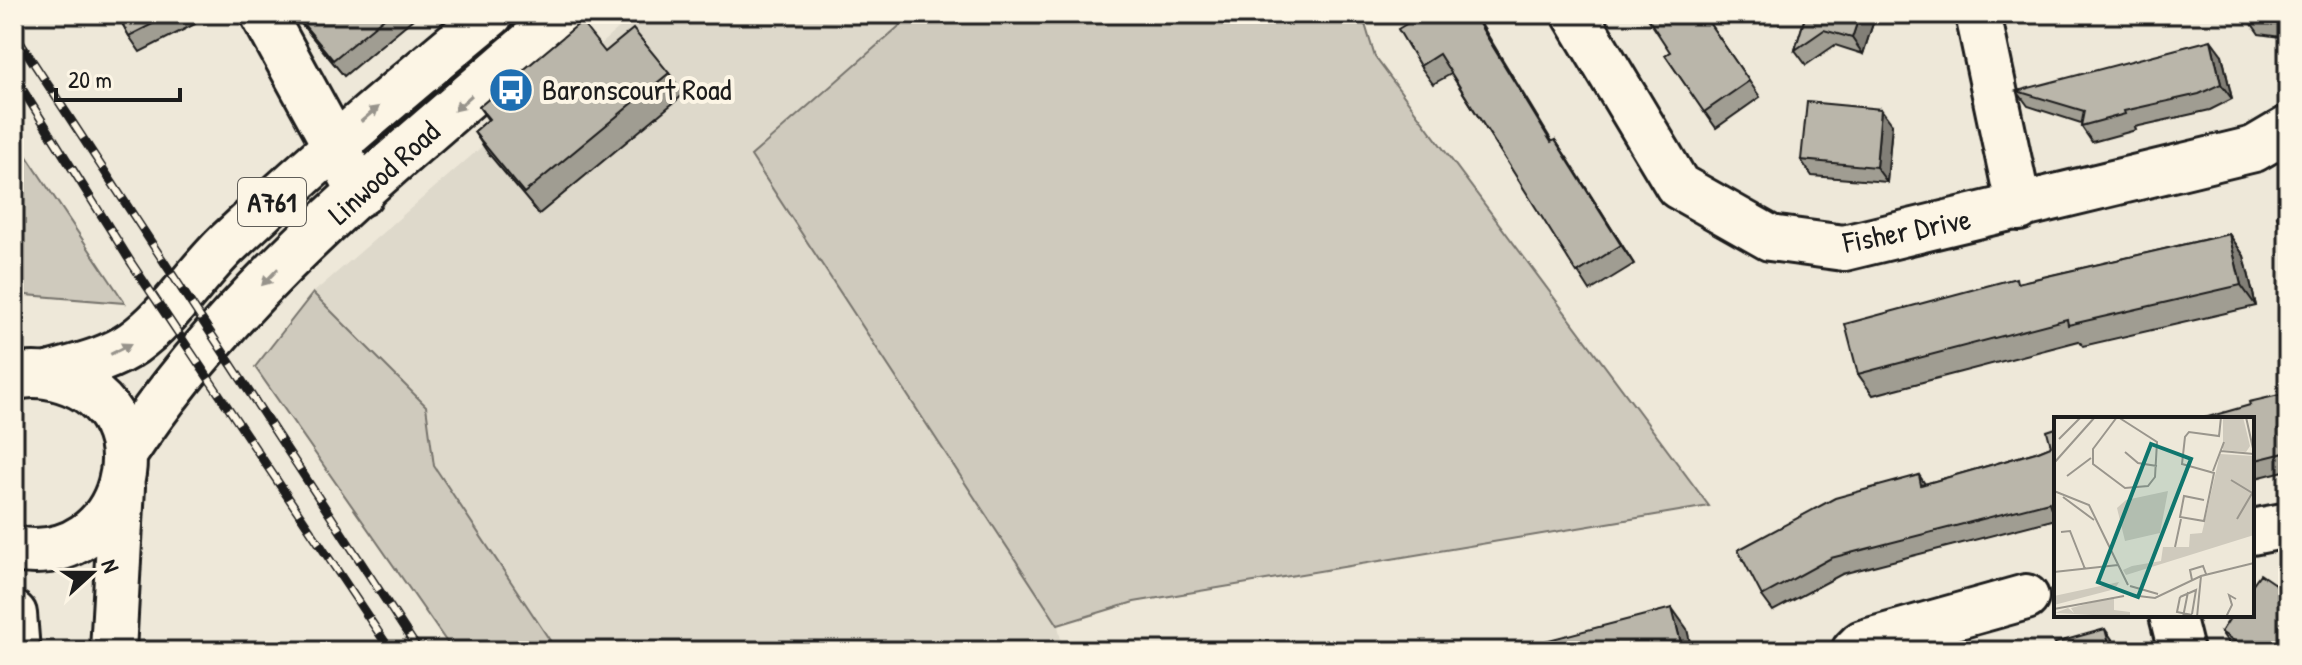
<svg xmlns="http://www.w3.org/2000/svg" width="2302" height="665" font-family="'Patrick Hand',sans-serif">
	<rect width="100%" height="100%" fill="#eee8d9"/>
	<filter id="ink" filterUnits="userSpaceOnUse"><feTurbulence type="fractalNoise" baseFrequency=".0125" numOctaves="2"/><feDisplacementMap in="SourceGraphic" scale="16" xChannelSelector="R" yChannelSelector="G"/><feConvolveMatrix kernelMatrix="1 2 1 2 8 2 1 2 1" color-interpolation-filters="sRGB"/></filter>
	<g filter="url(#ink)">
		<path fill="#ded9cb" d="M635 14H913L751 156 1058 625 1061 641 1027 651H557L434 466 426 406 313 293Z"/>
		<path fill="#cfcabd" stroke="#76736c" stroke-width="2" d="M913 14H1362L1375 57 1709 506 1134 602 1058 625 751 156Z
			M14 137 125 303 14 294Z
			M313 293 426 406 434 466 557 651H453L255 367Z"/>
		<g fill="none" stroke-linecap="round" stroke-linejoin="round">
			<g stroke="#1c1c1c" stroke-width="50">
				<path id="minor" d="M263 14 361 193
					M1575 14 1678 186 1770 238 1844 248 2254 149 2288 129
					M1978 14 2019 208
					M2252 532 2288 525
					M2172 615 2181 651
					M1854 651 1862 643 2026 597"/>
			</g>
			<g stroke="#1c1c1c" stroke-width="50">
				<path id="major" d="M48 375C76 367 109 360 133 343 170 317 196 273 229 242 314 162 401 88 491 14
					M14 378C30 373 47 375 63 380 168 412 128 570 14 549
					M124 455C238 280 409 151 563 14
					M14 614 17 651
					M113 651 122 487"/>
			</g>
			<use href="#minor" stroke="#fcf5e5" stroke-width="44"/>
			<use href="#major" stroke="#fcf5e5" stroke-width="44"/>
			<g stroke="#1c1c1c" stroke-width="9">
				<path id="rail" d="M14 33 419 651
					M14 76 132 264 391 651"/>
			</g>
			<use href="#rail" stroke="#fcf5e5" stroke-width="6" stroke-dasharray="18" stroke-linecap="butt"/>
		</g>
		<path fill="#a09d92" stroke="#1c1c1c" stroke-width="2" d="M117 14H190L195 24 140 52 129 36Z
			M293 14H419L344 76Z
			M1423 14 1552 142 1555 140 1634 264 1590 291 1451 74 1433 84 1420 66Z
			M1703 14 1760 97 1716 128 1665 55 1670 52Z
			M1806 14H1876L1863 54 1835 45 1806 65 1795 50Z
			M2245 14H2288V38L2259 34Z
			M605 52 669 73 684 94 539 214 488 153 474 132 488 120 479 107Z
			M2222 55 2232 99 2210 110 2135 127 2136 130 2092 142 2081 126V123L2028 106 2017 91Z
			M1892 124 1887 182 1812 176 1801 160Z
			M2229 234 2244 256 2256 306 2083 346 2079 341 1873 395 1858 374 2019 283Z
			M2288 393V470L2252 479V419L2250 405Z
			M2056 428V519L1842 574 1773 611 1762 596 1919 475 1925 484 2036 452 2051 446Z
			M2221 632 2288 651H2237L2232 648Z"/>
		<path fill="#827f77" stroke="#1c1c1c" stroke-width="2" d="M1473 14H1475L1564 161 1551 142Z
			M1860 14H1876L1863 54 1852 38Z
			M2211 40 2222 55 2232 99 2221 84Z
			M1881 109 1892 124 1887 182 1876 167Z
			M1555 140 1568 159 1634 264 1621 245Z
			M2229 234 2244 256 2256 306 2241 285Z
			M1672 608 1687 629 1692 651H1683Z
			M2288 625V651H2271Z
			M2105 629 2116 645 2118 651H2111Z"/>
		<path fill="#bab6aa" stroke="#1c1c1c" stroke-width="2" d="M117 14H172L129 36Z
			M295 14H389L333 60Z
			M1423 14H1473L1551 142 1555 140 1621 245 1577 273 1439 54 1420 66 1398 29Z
			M1645 14H1703L1749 81 1704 112 1665 55 1670 52Z
			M1806 14H1860L1852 38 1824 30 1795 50Z
			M2253 14H2288V19Z
			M581 22 605 52 633 29 669 73 524 193 474 132 489 119 479 107Z
			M2211 40 2221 84 2199 94 2124 111 2125 114 2081 126 2084 111 2017 91Z
			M1807 102 1881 109 1876 167 1801 160Z
			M2288 211V241L2277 216Z
			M2229 234 2241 285 2068 325 2067 319 1858 374 1845 324 2016 278 2017 283Z
			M2288 393V452L2252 461V419H2201L2250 405 2249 402Z
			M2056 428V507L2051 508 2049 502 1831 558 1762 596 1738 550 1835 498 1919 475 1921 485 2036 452 2051 446 2047 431Z
			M2260 574 2288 593V625L2271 651H2249L2221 632 2232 615H2252V585Z
			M1672 608 1683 651H1506Z
			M2105 629 2111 651H2057L2055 643Z
			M1465 646 1467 651H1444Z"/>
		<defs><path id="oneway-solid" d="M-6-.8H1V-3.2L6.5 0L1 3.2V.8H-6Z" transform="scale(2)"/></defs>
		<g fill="#97938b">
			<use href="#oneway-solid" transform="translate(463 103) rotate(138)"/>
			<use href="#oneway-solid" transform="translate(370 114) rotate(-40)"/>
			<use href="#oneway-solid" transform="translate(270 277) rotate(134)"/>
			<use href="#oneway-solid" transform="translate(121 349) rotate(-27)"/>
		</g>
	</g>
	<defs>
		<g id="bus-disc" transform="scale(2.3)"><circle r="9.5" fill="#1f6fb2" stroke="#fcf5e5"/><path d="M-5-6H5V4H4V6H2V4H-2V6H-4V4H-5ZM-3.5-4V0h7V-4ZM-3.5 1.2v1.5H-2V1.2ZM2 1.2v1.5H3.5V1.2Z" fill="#fff"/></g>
	</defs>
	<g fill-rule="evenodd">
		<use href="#bus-disc" x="511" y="90"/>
	</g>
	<g text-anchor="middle" stroke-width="8" stroke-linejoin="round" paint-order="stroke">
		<rect fill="#fcf5e5" stroke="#5f5d58" stroke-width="2" x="238" y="178" width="68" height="48" rx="6"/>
		<g font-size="28" font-weight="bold" fill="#1c1c1c">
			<text x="272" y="212">A761</text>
		</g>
		<g font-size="30" fill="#1c1c1c" stroke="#fcf5e5" text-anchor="start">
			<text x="542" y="100">Baronscourt Road</text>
		</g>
		<g font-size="30" fill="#1c1c1c" stroke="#fcf5e5">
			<text transform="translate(384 173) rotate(-42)" y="10">Linwood Road</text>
			<text transform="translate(1907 231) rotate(-11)" y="10">Fisher Drive</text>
		</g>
	</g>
	<g transform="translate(2054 417)">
		<rect width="200" height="200" fill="#eee8d9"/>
		<path d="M169 0H189L196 29 192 35 169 33ZM166 37 200 39V118L72 158 69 153 78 149 107 144 109 130H135L136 117 148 116ZM114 74 106 116 71 124 63 91 72 83ZM65 165 61 172 0 188V179ZM60 180V193L76 195V200L1 196 14 191 20 196 17 191Z" fill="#cfcabd"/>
		<path fill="none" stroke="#9a968d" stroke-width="2" d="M63 0 39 32V47L71 71 94 69 101 60 103 25 64 0M192 0 200 36M5 22 27 0M167 34 200 37M71 35 84 46 103 49M0 46 41 0M159 54 170 25M13 59 37 41M177 63 200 77M0 74 35 88 74 168M9 80 40 103M150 83 130 79 126 100 150 104 160 56 128 47 131 20 135 15 165 19 167 0M183 102 200 73M7 115 16 114 31 152M121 130 127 102M0 155 64 148M138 163 136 153 149 149 152 157M76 169 104 177M76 178 101 181 147 159 200 146M126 180 142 173 138 197M126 180 123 195 138 198M0 192 70 179M129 200 134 175M143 200 147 159M172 200 178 188 175 178 182 182"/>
		<path fill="#0f766e" fill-opacity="0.15" stroke="#0f766e" stroke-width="4" d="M97 27 137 42 84 180 44 165Z"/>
		<rect width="200" height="200" fill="none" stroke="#1c1c1c" stroke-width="4"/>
	</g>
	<rect width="2302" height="665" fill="none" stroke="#fcf5e5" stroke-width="48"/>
	<rect x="24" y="24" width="2254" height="617" fill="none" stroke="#1c1c1c" stroke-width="3" filter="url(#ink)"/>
	<g transform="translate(92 573) rotate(69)" stroke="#fcf5e5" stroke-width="6" paint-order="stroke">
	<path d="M0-6L14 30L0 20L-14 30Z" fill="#1c1c1c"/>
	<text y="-12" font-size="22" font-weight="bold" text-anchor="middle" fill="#1c1c1c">N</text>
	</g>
	<path d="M56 88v12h124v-12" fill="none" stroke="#1c1c1c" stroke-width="4"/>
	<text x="68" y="88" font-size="24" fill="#1c1c1c" stroke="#fcf5e5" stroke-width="6" paint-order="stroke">20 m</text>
</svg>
